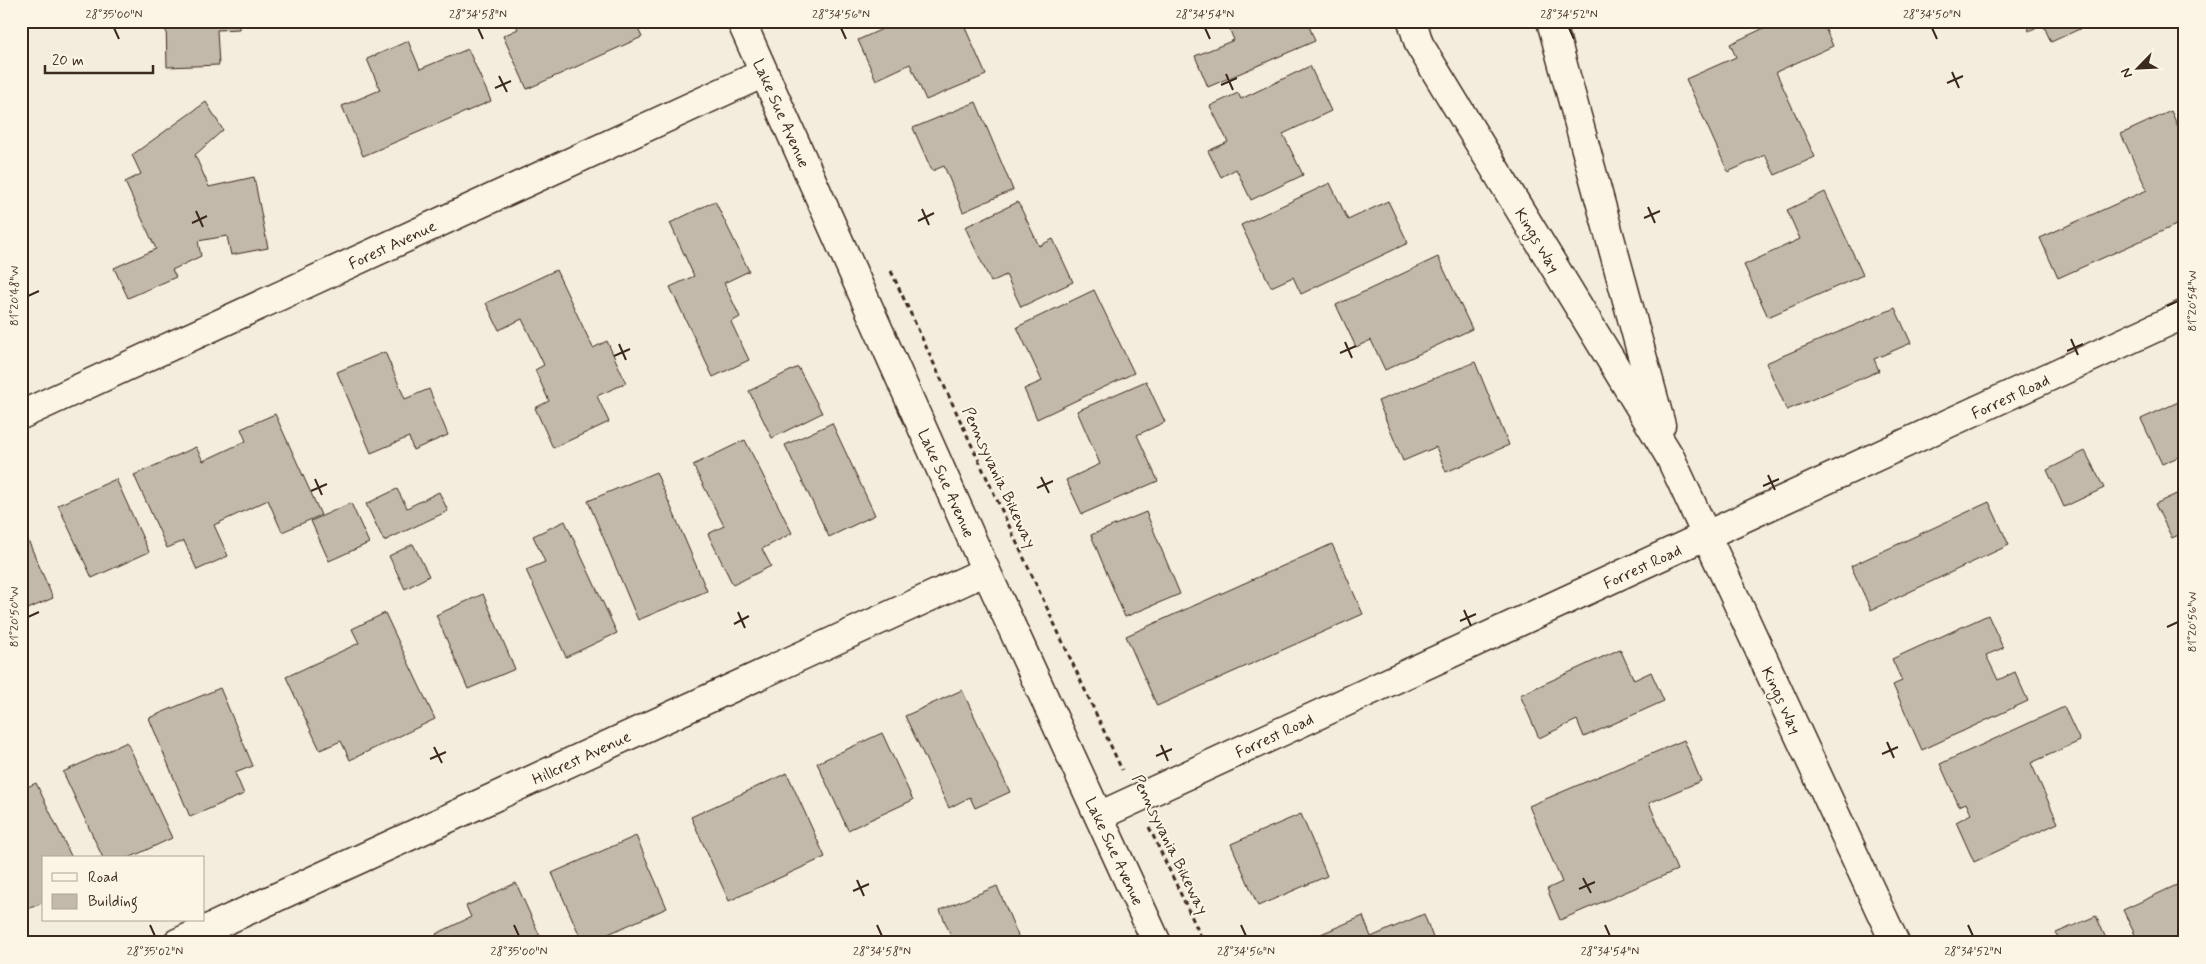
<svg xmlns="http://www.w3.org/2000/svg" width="2206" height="964" font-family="Mynerve,sans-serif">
	<rect width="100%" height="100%" fill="#f4eddd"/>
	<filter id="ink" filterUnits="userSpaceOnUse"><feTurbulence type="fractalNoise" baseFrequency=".02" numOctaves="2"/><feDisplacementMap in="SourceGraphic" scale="10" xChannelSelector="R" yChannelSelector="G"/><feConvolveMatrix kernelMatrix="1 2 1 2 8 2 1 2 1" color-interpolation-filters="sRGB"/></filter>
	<g filter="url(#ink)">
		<path fill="#c3b9aa" stroke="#3b2a1e" d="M147 21H239V29L217 30 219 65 167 67 166 21Z
			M514 21H634L642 37 527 89 503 36 518 29Z
			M900 21H962L986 75 926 100 910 64 876 80 858 40Z
			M1226 21H1307L1315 41 1208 87 1195 56 1234 40Z
			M1779 21H1822L1833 46 1776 72 1815 157 1775 175 1765 155 1728 172 1686 79 1736 57 1730 44Z
			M2025 21H2097L2051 42 2043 24 2029 31Z
			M408 41 420 69 468 49 491 101 363 156 342 106 380 90 367 59Z
			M1310 66 1331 111 1283 134 1303 175 1251 200 1236 169 1221 177 1208 151 1228 142 1210 106 1238 93 1241 99Z
			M206 102 223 130 195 155 209 187 254 177 268 248 231 255 227 236 198 241 201 256 172 270 176 277 128 298 114 268 156 249 125 182 141 174 132 155Z
			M976 102 1013 190 963 212 944 166 932 171 913 128Z
			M2171 111 2185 142V221L2058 278 2040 238 2147 190 2121 134Z
			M1330 183 1348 220 1388 201 1408 243 1301 294 1293 277 1271 287 1241 225Z
			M1825 192 1863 275 1768 317 1744 265 1800 239 1787 210Z
			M715 201 749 271 724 283 740 317 731 322 749 360 713 377 670 287 694 276 670 223Z
			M1018 202 1039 246 1053 239 1073 282 1021 307 1006 275 991 282 965 227Z
			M1438 257 1472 329 1385 370 1371 340 1356 347 1336 305Z
			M556 270 593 348 607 341 626 383 597 396 609 422 553 448 535 408 549 401 535 370 544 365 522 319 499 330 486 303Z
			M1094 290 1134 373 1037 419 1024 389 1042 381 1017 327Z
			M1895 308 1911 343 1874 359 1879 371 1787 410 1766 363Z
			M385 352 405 399 429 389 448 435 413 450 409 437 371 453 337 372Z
			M1475 362 1509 445 1446 472 1436 447 1403 461 1378 401Z
			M798 367 822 413 772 438 749 391Z
			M1146 381 1165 422 1137 435 1158 481 1082 514 1066 480 1100 464 1077 411Z
			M2185 399V454L2162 464 2141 419Z
			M275 414 321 515 282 532 268 500 214 525 228 556 197 570 184 541 167 548 134 475 196 447 203 461 246 441 241 429Z
			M832 423 875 515 829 537 785 445Z
			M745 440 792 533 762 549 771 566 733 585 708 534 724 526 693 465Z
			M2085 451 2104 488 2064 507 2047 470Z
			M656 472 707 591 638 620 588 501Z
			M116 479 149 552 92 578 58 505Z
			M397 489 407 508 439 492 448 511 384 541 366 504Z
			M2185 490V532L2172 538 2155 504Z
			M1989 502 2009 545 1871 610 1851 566Z
			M351 503 369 543 329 561 311 521Z
			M1146 512 1180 594 1125 617 1091 535Z
			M565 521 617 633 566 657 526 570 545 562 533 536Z
			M21 524 53 598 21 612Z
			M413 544 429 576 405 589 389 556Z
			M1332 544 1363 614 1157 706 1126 636Z
			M483 594 515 669 468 689 436 615Z
			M385 613 435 719 350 760 341 741 320 750 286 677 359 643 352 629Z
			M1988 615 2003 648 1986 655 1998 680 2015 672 2028 701 1922 750 1893 685 1902 681 1892 659Z
			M1620 649 1634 680 1651 672 1664 701 1584 737 1577 720 1539 738 1520 695Z
			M220 688 253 766 235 773 244 794 190 817 149 718Z
			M962 690 1010 792 975 808 970 797 949 808 905 716Z
			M2064 707 2080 741 2031 763 2058 823 1974 862 1956 822 1971 814 1966 803 1959 806 1940 764Z
			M882 733 913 800 848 830 817 763Z
			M1684 740 1701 781 1649 803 1677 870 1560 920 1547 889 1562 882 1529 806Z
			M127 742 172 838 129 858H103L63 772Z
			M787 773 825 857 729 901 691 817Z
			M36 783 72 858H44V902L21 912V790Z
			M1301 814 1327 876 1258 906 1231 844Z
			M636 836 667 908 588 943H583L552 873Z
			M516 883 543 943H440L436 934 471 917 466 906Z
			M2181 883 2185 892V943H2139L2123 910Z
			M997 886 1021 943H954L940 910Z
			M1424 914 1435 943H1300L1363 916 1371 937Z
			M2096 916 2108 943H2060L2056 933Z"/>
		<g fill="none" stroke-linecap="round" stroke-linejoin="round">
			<g stroke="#3b2a1e" stroke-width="31">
				<path id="minor" d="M1412 21 1419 44 1670 457 1895 943
					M1551 21 1661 425
					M21 415 764 73
					M1099 816 2185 314
					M177 943 986 571"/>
			</g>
			<g stroke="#3b2a1e" stroke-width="31">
				<path id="tertiary" d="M741 21 986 571 1157 943"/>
			</g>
			<path stroke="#3b2a1e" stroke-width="3" stroke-dasharray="5 4" stroke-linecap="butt" d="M891 271 1122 770
				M1149 827 1204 943"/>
			<use href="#minor" stroke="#fcf5e5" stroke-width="28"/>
			<use href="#tertiary" stroke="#fcf5e5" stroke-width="28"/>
		</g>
	</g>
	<path fill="none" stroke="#3b2a1e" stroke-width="2" d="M114 28 119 39M478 28 483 39M841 28 846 39M1205 28 1210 39M1569 28 1574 39M1932 28 1937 39M1952 72 1959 88M1226 74 1233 90M499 76 507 92M1947 83 1963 76M1221 85 1237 78M495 88 511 81M1648 207 1655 223M922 209 929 225M196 211 203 227M1644 218 1660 211M918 221 934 213M192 223 207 216M28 296 39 291M2167 306 2178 301M2071 339 2078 355M1345 342 1352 358M619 344 626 360M2067 351 2083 344M1340 353 1356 346M614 356 630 349M1768 475 1775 490M1041 477 1049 493M315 479 322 495M1763 486 1779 479M1037 488 1053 481M311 491 327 484M1464 610 1471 626M738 612 745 628M28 617 39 612M1460 621 1476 614M734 624 749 616M2167 627 2178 622M1887 742 1894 758M1161 745 1168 761M434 747 442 763M1882 754 1898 747M1156 756 1172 749M430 759 446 752M1583 878 1591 893M857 880 864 896M1579 889 1595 882M853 891 869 884M150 925 155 936M514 925 519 936M877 925 882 936M1241 925 1246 936M1605 925 1610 936M1968 925 1973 936"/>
	<g text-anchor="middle" stroke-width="4" stroke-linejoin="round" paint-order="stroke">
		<g font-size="16" fill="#3b2a1e" stroke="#fcf5e5">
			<text transform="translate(782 113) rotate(66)" y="6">Lake Sue Avenue</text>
			<text transform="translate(1538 240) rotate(59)" y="6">Kings Way</text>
			<text transform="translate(392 244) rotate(-25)" y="6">Forest Avenue</text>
			<text transform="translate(2010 396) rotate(-25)" y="6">Forrest Road</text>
			<text transform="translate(1000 477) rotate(65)" y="6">Pennsyvania Bikeway</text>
			<text transform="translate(947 483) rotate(66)" y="6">Lake Sue Avenue</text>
			<text transform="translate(1642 566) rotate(-25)" y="6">Forrest Road</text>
			<text transform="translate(1782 700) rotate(65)" y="6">Kings Way</text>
			<text transform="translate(1274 735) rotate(-25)" y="6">Forrest Road</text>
			<text transform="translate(581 757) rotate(-25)" y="6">Hillcrest Avenue</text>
			<text transform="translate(1171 844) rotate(64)" y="6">Pennsyvania Bikeway</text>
			<text transform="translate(1115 851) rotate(65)" y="6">Lake Sue Avenue</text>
		</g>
	</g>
	<rect width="2206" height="964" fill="none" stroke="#fcf5e5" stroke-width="55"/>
	<rect x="42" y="856" width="162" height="65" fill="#fcf5e5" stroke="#afa495"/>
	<rect x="52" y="873" width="25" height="8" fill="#fcf5e5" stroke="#afa495"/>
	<text x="88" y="882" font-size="15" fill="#3b2a1e">Road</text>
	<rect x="52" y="894" width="25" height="15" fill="#c3b9aa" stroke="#afa495"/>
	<text x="88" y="906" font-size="15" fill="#3b2a1e">Building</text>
	<g transform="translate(2138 68) rotate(246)" stroke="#fcf5e5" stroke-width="4" paint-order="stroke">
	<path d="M0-4L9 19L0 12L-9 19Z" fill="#3b2a1e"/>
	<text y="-8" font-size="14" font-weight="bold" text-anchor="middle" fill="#3b2a1e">N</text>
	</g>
	<path d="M45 65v8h108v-8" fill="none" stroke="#3b2a1e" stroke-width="2.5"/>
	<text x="52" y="65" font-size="15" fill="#3b2a1e" stroke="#fcf5e5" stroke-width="4" paint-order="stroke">20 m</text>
	<rect x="28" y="28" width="2150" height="908" fill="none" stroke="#3b2a1e" stroke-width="2"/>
	<g font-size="12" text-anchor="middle" fill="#3b2a1e">
		<text x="114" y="18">28°35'00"N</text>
		<text x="478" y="18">28°34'58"N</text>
		<text x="841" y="18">28°34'56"N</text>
		<text x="1205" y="18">28°34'54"N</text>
		<text x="1569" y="18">28°34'52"N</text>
		<text x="1932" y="18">28°34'50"N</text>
		<text transform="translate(14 296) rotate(-90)" y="4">81°20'48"W</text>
		<text transform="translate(2192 301) rotate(-90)" y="4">81°20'54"W</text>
		<text transform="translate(14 617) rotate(-90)" y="4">81°20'50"W</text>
		<text transform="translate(2192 622) rotate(-90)" y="4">81°20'56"W</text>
		<text x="155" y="955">28°35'02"N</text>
		<text x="519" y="955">28°35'00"N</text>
		<text x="882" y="955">28°34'58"N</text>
		<text x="1246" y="955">28°34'56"N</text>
		<text x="1610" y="955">28°34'54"N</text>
		<text x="1973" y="955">28°34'52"N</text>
	</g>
</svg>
